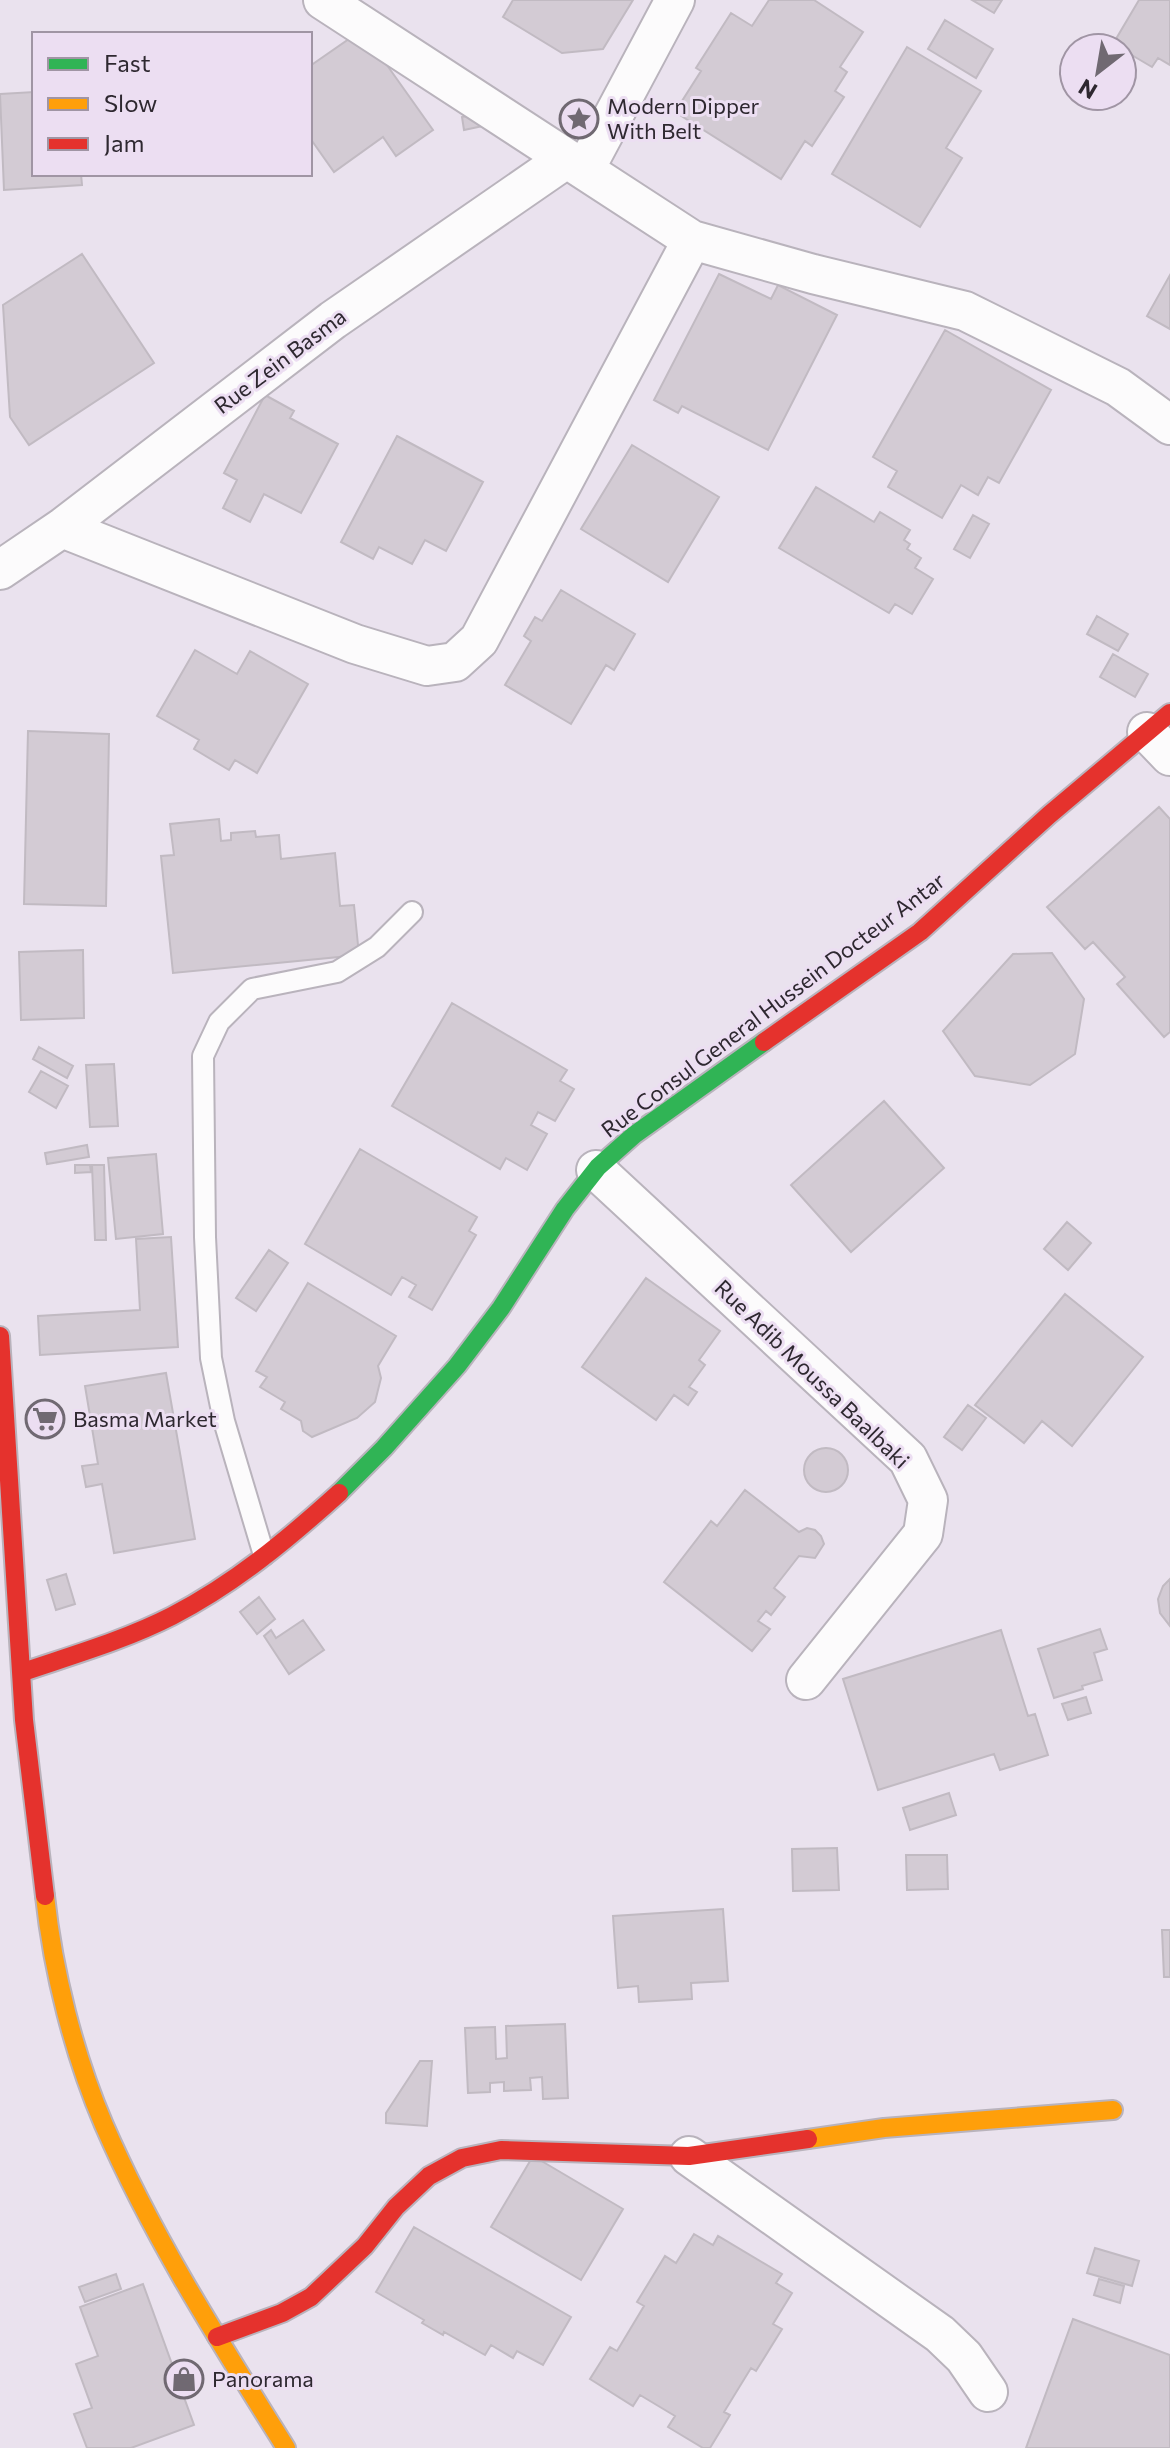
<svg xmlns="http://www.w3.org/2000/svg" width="1170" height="2448" font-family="Commissioner,sans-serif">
	<rect width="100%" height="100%" fill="#eae2ee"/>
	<path fill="#d3cbd4" stroke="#c1bac2" stroke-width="2" d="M513 0H633L603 49 562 53 503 17Z
		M769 0H814L863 32 840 67 847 72 835 91 844 97 812 146 805 141 781 179 675 112 701 71 696 68 731 13 752 26Z
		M972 0H1002L994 13Z
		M1139 0H1170V65L1158 58 1152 67 1113 44Z
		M945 20 993 49 976 78 928 49Z
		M362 30 433 130 396 156 383 137 334 172 310 138V66Z
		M907 47 981 91 946 148 962 158 920 227 832 174Z
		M34 92V174H81L82 185 4 190 0 94Z
		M481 114 483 126 464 130 462 117Z
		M82 254 154 363 29 445 10 417 3 305Z
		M719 274 771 299 778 285 837 315 768 450 682 406 678 413 654 400Z
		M1170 275V329L1147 316Z
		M945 330 1051 390 999 483 988 477 978 495 961 485 942 518 888 487 897 471 873 457Z
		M265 395 294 411 290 418 338 444 301 513 264 494 250 522 223 508 237 480 224 473Z
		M397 436 483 482 446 551 425 540 412 564 379 547 373 559 341 542Z
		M632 445 719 497 668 582 581 529Z
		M816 487 874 522 880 512 910 530 904 540 910 544 907 549 921 558 915 568 933 579 912 614 895 604 889 613 779 548Z
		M973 515 989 524 970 558 954 549Z
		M561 590 635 634 614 670 606 665 571 724 505 685 531 641 524 636 535 617 542 621Z
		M1097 616 1128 634 1118 651 1087 634Z
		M195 650 237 674 250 651 308 684 257 773 235 760 229 770 194 749 199 740 157 716Z
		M1113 654 1148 674 1135 697 1100 677Z
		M28 731 109 734 106 906 24 904Z
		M1159 807 1170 819V1032L1164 1037 1117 984 1125 977 1093 942 1085 949 1047 907Z
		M219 819 221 841 231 840V833L255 831 256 837 279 835 281 859 335 853 340 906 354 905 359 955 173 973 161 856 174 855 170 824Z
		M83 950 84 1018 21 1020 19 952Z
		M1052 953 1084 999 1075 1054 1030 1085 975 1076 943 1031 1013 954Z
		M452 1003 567 1070 560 1081 574 1089 555 1121 538 1112 531 1125 547 1134 527 1170 506 1158 500 1169 392 1106Z
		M39 1047 73 1066 67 1078 33 1059Z
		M114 1064 118 1126 90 1127 86 1065Z
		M41 1071 68 1086 56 1108 29 1092Z
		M884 1101 944 1168 851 1252 791 1185Z
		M87 1145 89 1157 47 1164 45 1153Z
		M360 1149 477 1217 469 1231 476 1235 432 1310 409 1297 416 1285 402 1277 391 1295 305 1244Z
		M156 1154 163 1234 116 1239 108 1158Z
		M75 1165H90L91 1172 75 1173Z
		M92 1165H104L106 1240H95Z
		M1067 1222 1091 1243 1068 1270 1044 1249Z
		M171 1237 178 1347 40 1355 38 1316 140 1310 136 1239Z
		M269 1250 288 1263 256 1311 236 1298Z
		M646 1278 720 1331 699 1360 705 1365 689 1387 697 1392 688 1405 674 1395 656 1420 582 1367Z
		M308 1283 396 1336 378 1366 381 1378 375 1402 357 1418 312 1437 303 1431 301 1421 281 1409 285 1402 260 1387 267 1377 256 1371Z
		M1065 1294 1143 1357 1072 1446 1042 1421 1024 1443 975 1405Z
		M166 1373 195 1539 114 1553 102 1484 86 1487 82 1466 98 1464 85 1386Z
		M968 1405 986 1418 962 1450 944 1437Z
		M804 1470a22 22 0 1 1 44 0a22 22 0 1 1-44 0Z
		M745 1490 799 1532 807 1528 815 1530 821 1536 824 1544 815 1558 799 1556 774 1588 785 1597 771 1615 766 1611 758 1621 770 1629 752 1651 664 1582 711 1521 717 1526Z
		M66 1574 75 1604 56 1610 47 1580Z
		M1170 1579V1626L1160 1613 1158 1599 1163 1586Z
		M259 1597 275 1619 257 1634 240 1612Z
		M303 1620 324 1650 289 1674 264 1636 271 1630 276 1638Z
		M1100 1629 1107 1649 1094 1653 1102 1680 1082 1686 1083 1689 1054 1698 1038 1649Z
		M1001 1630 1028 1716 1035 1714 1048 1755 1000 1770 994 1754 878 1790 843 1679Z
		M1086 1697 1091 1713 1068 1720 1062 1704Z
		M949 1793 956 1815 910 1830 903 1808Z
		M837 1848 839 1890 793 1891 792 1849Z
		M906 1855H947L948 1889 907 1890Z
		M723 1909 728 1981 691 1983 692 1999 639 2002 638 1986 618 1988 613 1916Z
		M1162 1930H1170V1977H1164Z
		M565 2024 568 2098 543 2099 542 2077 530 2078 531 2090 504 2091V2082L490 2083V2092L468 2093 465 2028 495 2027 496 2059 507 2058 506 2026Z
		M420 2061H432L427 2126 386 2123V2113Z
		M533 2156 623 2209 581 2280 491 2227Z
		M414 2227 571 2317 543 2365 517 2351 513 2358 491 2345 485 2355 444 2332 443 2335 422 2323 424 2320 376 2292Z
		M694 2234 713 2245 718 2236 782 2274 776 2283 792 2293 773 2324 782 2329 756 2371 751 2368 724 2412 730 2415 710 2448H703L668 2427 675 2416 640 2395 633 2406 590 2379 610 2347 617 2351 644 2306 637 2302 665 2256 676 2263Z
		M1095 2248 1139 2261 1132 2286 1087 2273Z
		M116 2274 121 2289 85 2302 79 2287Z
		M1099 2279 1124 2286 1120 2303 1094 2295Z
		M143 2284 194 2425 131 2448H87L74 2414 92 2408 76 2364 98 2356 80 2307Z
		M1073 2319 1170 2355V2448H1026Z"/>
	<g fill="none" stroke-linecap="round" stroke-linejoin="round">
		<g stroke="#b9b3bc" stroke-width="24">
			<path id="lane" d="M264 1555 224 1421 211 1358 205 1237 203 1056 219 1022 252 989 337 972 377 947 412 912"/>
		</g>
		<g stroke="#b9b3bc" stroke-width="42">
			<path id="street" d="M323 0 692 240 813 274 965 311 1118 387 1170 425
				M585 169 675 0
				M62 528 355 644 427 666 455 662 479 640 692 240
				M0 570 62 528 333 320 566 159
				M1147 732 1170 756
				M596 1170 908 1459 928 1500 923 1534 806 1680
				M689 2156 940 2334 964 2357 988 2392"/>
		</g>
		<g stroke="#b9b3bc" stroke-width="22">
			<path id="fast" d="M339 1493 384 1448 457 1366 501 1308 565 1209 598 1167 634 1135 764 1042"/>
		</g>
		<g stroke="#b9b3bc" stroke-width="22">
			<path id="slow" d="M45 1896C53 1972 74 2055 104 2125 153 2238 221 2344 286 2448
				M808 2139 884 2128 1113 2110"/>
		</g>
		<g stroke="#b9b3bc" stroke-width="22">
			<path id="jam" d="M764 1042 920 932 1049 815 1170 713
				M0 1336 24 1720 45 1896
				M23 1672C73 1655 125 1640 172 1616 234 1584 287 1540 339 1493
				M217 2337 282 2313 311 2297 365 2246 396 2207 429 2176 462 2158 501 2150 689 2156 808 2139"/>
		</g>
		<use href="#lane" stroke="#fcfbfc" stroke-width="20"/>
		<use href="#street" stroke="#fcfbfc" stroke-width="38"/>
		<use href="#fast" stroke="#30b455" stroke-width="18"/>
		<use href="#slow" stroke="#ff9f0a" stroke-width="18"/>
		<use href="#jam" stroke="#e5322d" stroke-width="18"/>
	</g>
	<defs>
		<g id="sight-ring" transform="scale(2)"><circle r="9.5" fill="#ecdef2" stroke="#706972" stroke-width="1.5"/><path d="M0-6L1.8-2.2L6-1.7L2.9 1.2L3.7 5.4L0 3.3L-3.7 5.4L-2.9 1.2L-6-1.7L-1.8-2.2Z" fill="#706972"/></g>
		<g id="supermarket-ring" transform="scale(2)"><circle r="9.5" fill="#ecdef2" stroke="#706972" stroke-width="1.5"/><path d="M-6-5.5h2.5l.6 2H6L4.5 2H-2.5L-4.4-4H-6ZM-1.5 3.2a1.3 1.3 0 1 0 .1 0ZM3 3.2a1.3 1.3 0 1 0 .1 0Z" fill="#706972"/></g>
		<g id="shop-ring" transform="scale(2)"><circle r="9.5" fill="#ecdef2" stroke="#706972" stroke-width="1.5"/><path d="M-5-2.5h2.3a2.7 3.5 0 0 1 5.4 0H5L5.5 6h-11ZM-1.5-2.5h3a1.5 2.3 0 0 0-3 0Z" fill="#706972"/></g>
	</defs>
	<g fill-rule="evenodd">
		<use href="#sight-ring" x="579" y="119"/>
		<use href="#supermarket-ring" x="45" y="1419"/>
		<use href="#shop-ring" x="184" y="2379"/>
	</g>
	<g text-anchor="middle" stroke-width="6" stroke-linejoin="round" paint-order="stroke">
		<g font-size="22" fill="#2e2830" stroke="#ecdef2" text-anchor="start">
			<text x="607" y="114">Modern Dipper<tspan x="607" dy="25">With Belt</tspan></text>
			<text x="73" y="1427">Basma Market</text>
			<text x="212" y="2387">Panorama</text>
		</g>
		<g font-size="22" fill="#2e2830" stroke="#ecdef2">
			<text transform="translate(280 361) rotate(-37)" y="8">Rue Zein Basma</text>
			<text transform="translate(773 1005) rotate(-37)" y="8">Rue Consul General Hussein Docteur Antar</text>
			<text transform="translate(812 1374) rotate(44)" y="8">Rue Adib Moussa Baalbaki</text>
		</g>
	</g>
	<rect x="32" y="32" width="280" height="144" fill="#ecdef2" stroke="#a095a4" stroke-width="2"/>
	<rect x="48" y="58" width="40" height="12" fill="#30b455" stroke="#a095a4" stroke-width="2"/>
	<text x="104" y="72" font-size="24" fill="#2e2830">Fast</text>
	<rect x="48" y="98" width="40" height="12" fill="#ff9f0a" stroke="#a095a4" stroke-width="2"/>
	<text x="104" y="112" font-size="24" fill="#2e2830">Slow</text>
	<rect x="48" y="138" width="40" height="12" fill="#e5322d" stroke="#a095a4" stroke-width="2"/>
	<text x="104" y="152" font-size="24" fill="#2e2830">Jam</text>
	<g transform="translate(1098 72) rotate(211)"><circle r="38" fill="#ecdef2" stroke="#a095a4" stroke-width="2"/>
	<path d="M0-6L14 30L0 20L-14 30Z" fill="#706972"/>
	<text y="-12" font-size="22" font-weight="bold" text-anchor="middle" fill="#2e2830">N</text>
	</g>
</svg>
